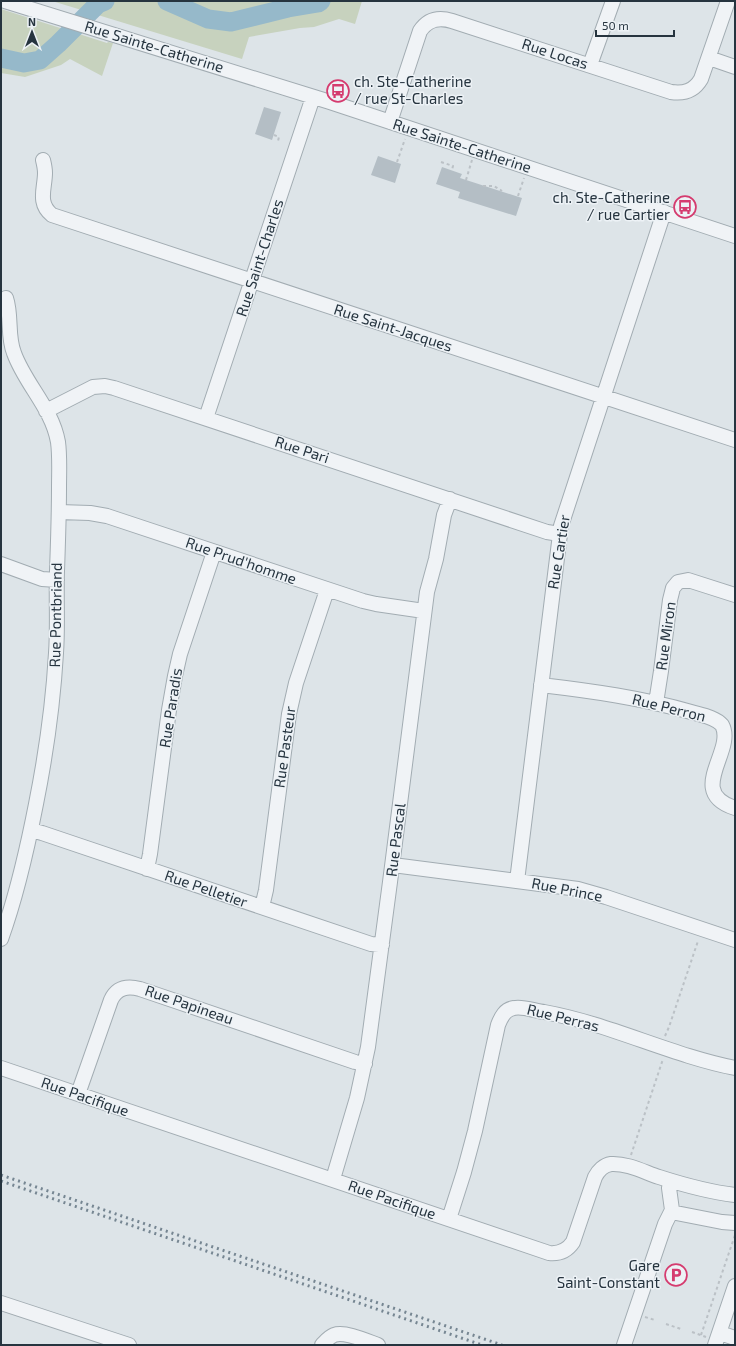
<svg xmlns="http://www.w3.org/2000/svg" width="736" height="1346" font-family="'Exo 2',sans-serif">
	<rect width="100%" height="100%" fill="#dde4e8"/>
	<path fill="#c7d2be" d="M52 1H362L355 24 339 19 314 27 300 28 249 37 242 59Z
		M1 9 107 43 108 42 113 43 102 76 70 59 61 65 25 77 1 73Z"/>
	<g fill="none" stroke-linecap="round" stroke-linejoin="round">
		<path stroke="#96b9ca" stroke-width="19" d="M167 1 208 19 231 22 288 8 318 3 321 1
			M1 58 24 63 40 60 58 44 98 4 105 1"/>
	</g>
	<path fill="#b4bec5" d="M264 107 281 112 272 140 255 134Z
		M378 156 401 164 395 183 371 175Z
		M442 167 462 174 460 178 522 198 516 216 458 198 460 192 436 184Z"/>
	<g fill="none" stroke-linecap="round" stroke-linejoin="round">
		<g stroke="#a2acb2" stroke-width="16">
			<path id="minor" d="M5 1 330 102 735 236
				M709 58 735 67
				M590 65 613 1
				M390 122 420 31C428 19 439 17 452 21L671 92C684 94 694 91 701 79L728 1
				M43 160C44 164 45 168 45 173 45 188 37 203 52 215L735 440
				M46 411 93 387 105 386 114 388 547 532 560 534
				M206 418 313 97
				M59 512 90 513 107 516 363 601 376 604 424 611
				M1 564 42 579 57 580
				M541 685C592 691 642 698 691 712 701 715 715 717 722 725 736 751 685 792 735 808
				M656 703 661 671 670 600 673 588 678 582 688 580 735 595
				M31 830 42 833 371 944 382 945
				M393 865 578 889 606 897 735 940
				M147 869 150 854 169 710 175 676 180 654 214 552
				M517 881 561 526 664 212
				M262 907 266 890 289 714 296 683 327 590
				M1 939C17 895 27 850 36 804 46 754 53 705 56 653 58 626 56 598 57 571 58 543 59 516 59 488 59 473 60 457 58 442 52 408 25 384 14 353 7 336 12 316 6 298
				M1 1068 549 1253C559 1254 567 1251 573 1242L595 1177C598 1171 604 1165 611 1164 627 1163 644 1172 659 1177 684 1185 710 1192 735 1195
				M78 1094 111 1000C117 987 128 986 140 989L355 1062 365 1064
				M333 1179 357 1098 368 1047 390 882 427 592 436 559 444 515 450 499
				M671 1212 722 1222 735 1223
				M449 1219 464 1172 475 1131 498 1025C501 1017 505 1009 514 1008 523 1006 535 1011 544 1012 610 1024 670 1055 735 1068
				M1 1303 129 1345
				M720 1333 735 1338
				M322 1345C326 1341 329 1337 334 1335 345 1331 367 1341 378 1345
				M624 1345 665 1224 672 1210 669 1188 671 1181
				M715 1345 735 1286"/>
		</g>
		<path stroke="#bbc1c6" stroke-width="2" stroke-dasharray="3 3" stroke-linecap="butt" d="M274 135 279 137 278 141
			M397 162 405 139
			M441 162 453 166 452 170
			M466 180 472 160
			M483 186H494L502 191
			M518 196 524 178
			M665 1036 669 1027 698 941
			M631 1155 663 1059
			M645 1317 655 1320
			M666 1324 681 1329
			M692 1332 706 1337
			M701 1335 735 1235"/>
		<use href="#minor" stroke="#f0f3f6" stroke-width="14"/>
		<path stroke="#768692" stroke-width="3" stroke-dasharray="2 4" stroke-linecap="butt" d="M1 1175 502 1345
			M1 1181 482 1345"/>
	</g>
	<defs>
		<g id="bus-ring" transform="scale(1.15)"><circle r="9.5" fill="#edf2f6" stroke="#d53b6f" stroke-width="1.5"/><path d="M-5-6H5V4H4V6H2V4H-2V6H-4V4H-5ZM-3.5-4V0h7V-4ZM-3.5 1.2v1.5H-2V1.2ZM2 1.2v1.5H3.5V1.2Z" fill="#d53b6f"/></g>
		<g id="parking-ring" transform="scale(1.15)"><circle r="9.5" fill="#edf2f6" stroke="#d53b6f" stroke-width="1.5"/><path d="M-3.5-5.5H1a3.5 3.5 0 0 1 0 7H-1V5.5H-3.5ZM-1-3.4V-.6H.8a1.4 1.4 0 0 0 0-2.8Z" fill="#d53b6f"/></g>
	</defs>
	<g fill-rule="evenodd">
		<use href="#bus-ring" x="338" y="91"/>
		<use href="#bus-ring" x="685" y="207"/>
		<use href="#parking-ring" x="676" y="1275"/>
	</g>
	<g text-anchor="middle" stroke-width="3" stroke-linejoin="round" paint-order="stroke">
		<g font-size="15" fill="#26343f" stroke="#edf2f6">
			<text transform="translate(154 47) rotate(17)" y="5">Rue Sainte-Catherine</text>
			<text transform="translate(555 54) rotate(18)" y="5">Rue Locas</text>
			<text transform="translate(462 146) rotate(18)" y="5">Rue Sainte-Catherine</text>
			<text transform="translate(260 258) rotate(-72)" y="5">Rue Saint-Charles</text>
			<text transform="translate(393 328) rotate(18)" y="5">Rue Saint-Jacques</text>
			<text transform="translate(302 450) rotate(18)" y="5">Rue Pari</text>
			<text transform="translate(559 552) rotate(-81)" y="5">Rue Cartier</text>
			<text transform="translate(241 561) rotate(19)" y="5">Rue Prud'homme</text>
			<text transform="translate(56 615) rotate(-89)" y="5">Rue Pontbriand</text>
			<text transform="translate(666 636) rotate(-82)" y="5">Rue Miron</text>
			<text transform="translate(171 708) rotate(-81)" y="5">Rue Paradis</text>
			<text transform="translate(669 708) rotate(14)" y="5">Rue Perron</text>
			<text transform="translate(285 747) rotate(-82)" y="5">Rue Pasteur</text>
			<text transform="translate(396 840) rotate(-83)" y="5">Rue Pascal</text>
			<text transform="translate(206 889) rotate(19)" y="5">Rue Pelletier</text>
			<text transform="translate(567 890) rotate(11)" y="5">Rue Prince</text>
			<text transform="translate(189 1005) rotate(19)" y="5">Rue Papineau</text>
			<text transform="translate(563 1018) rotate(14)" y="5">Rue Perras</text>
			<text transform="translate(85 1097) rotate(19)" y="5">Rue Pacifique</text>
			<text transform="translate(392 1200) rotate(19)" y="5">Rue Pacifique</text>
		</g>
		<g font-size="15" fill="#26343f" stroke="#edf2f6" text-anchor="end">
			<text x="354" y="87" text-anchor="start">ch. Ste-Catherine<tspan x="354" dy="17">/ rue St-Charles</tspan></text>
			<text x="670" y="203">ch. Ste-Catherine<tspan x="670" dy="17">/ rue Cartier</tspan></text>
			<text x="660" y="1271">Gare<tspan x="660" dy="17">Saint-Constant</tspan></text>
		</g>
	</g>
	<rect width="736" height="1346" fill="none" stroke="#26343f" stroke-width="4"/>
	<g transform="translate(32 32)" stroke="#edf2f6" stroke-width="3" paint-order="stroke">
	<path d="M0-3L7 15L0 10L-7 15Z" fill="#26343f"/>
	<text y="-6" font-size="11" font-weight="bold" text-anchor="middle" fill="#26343f">N</text>
	</g>
	<path d="M596 30v6h78v-6" fill="none" stroke="#26343f" stroke-width="2"/>
	<text x="602" y="30" font-size="12" fill="#26343f" stroke="#edf2f6" stroke-width="3" paint-order="stroke">50 m</text>
</svg>
